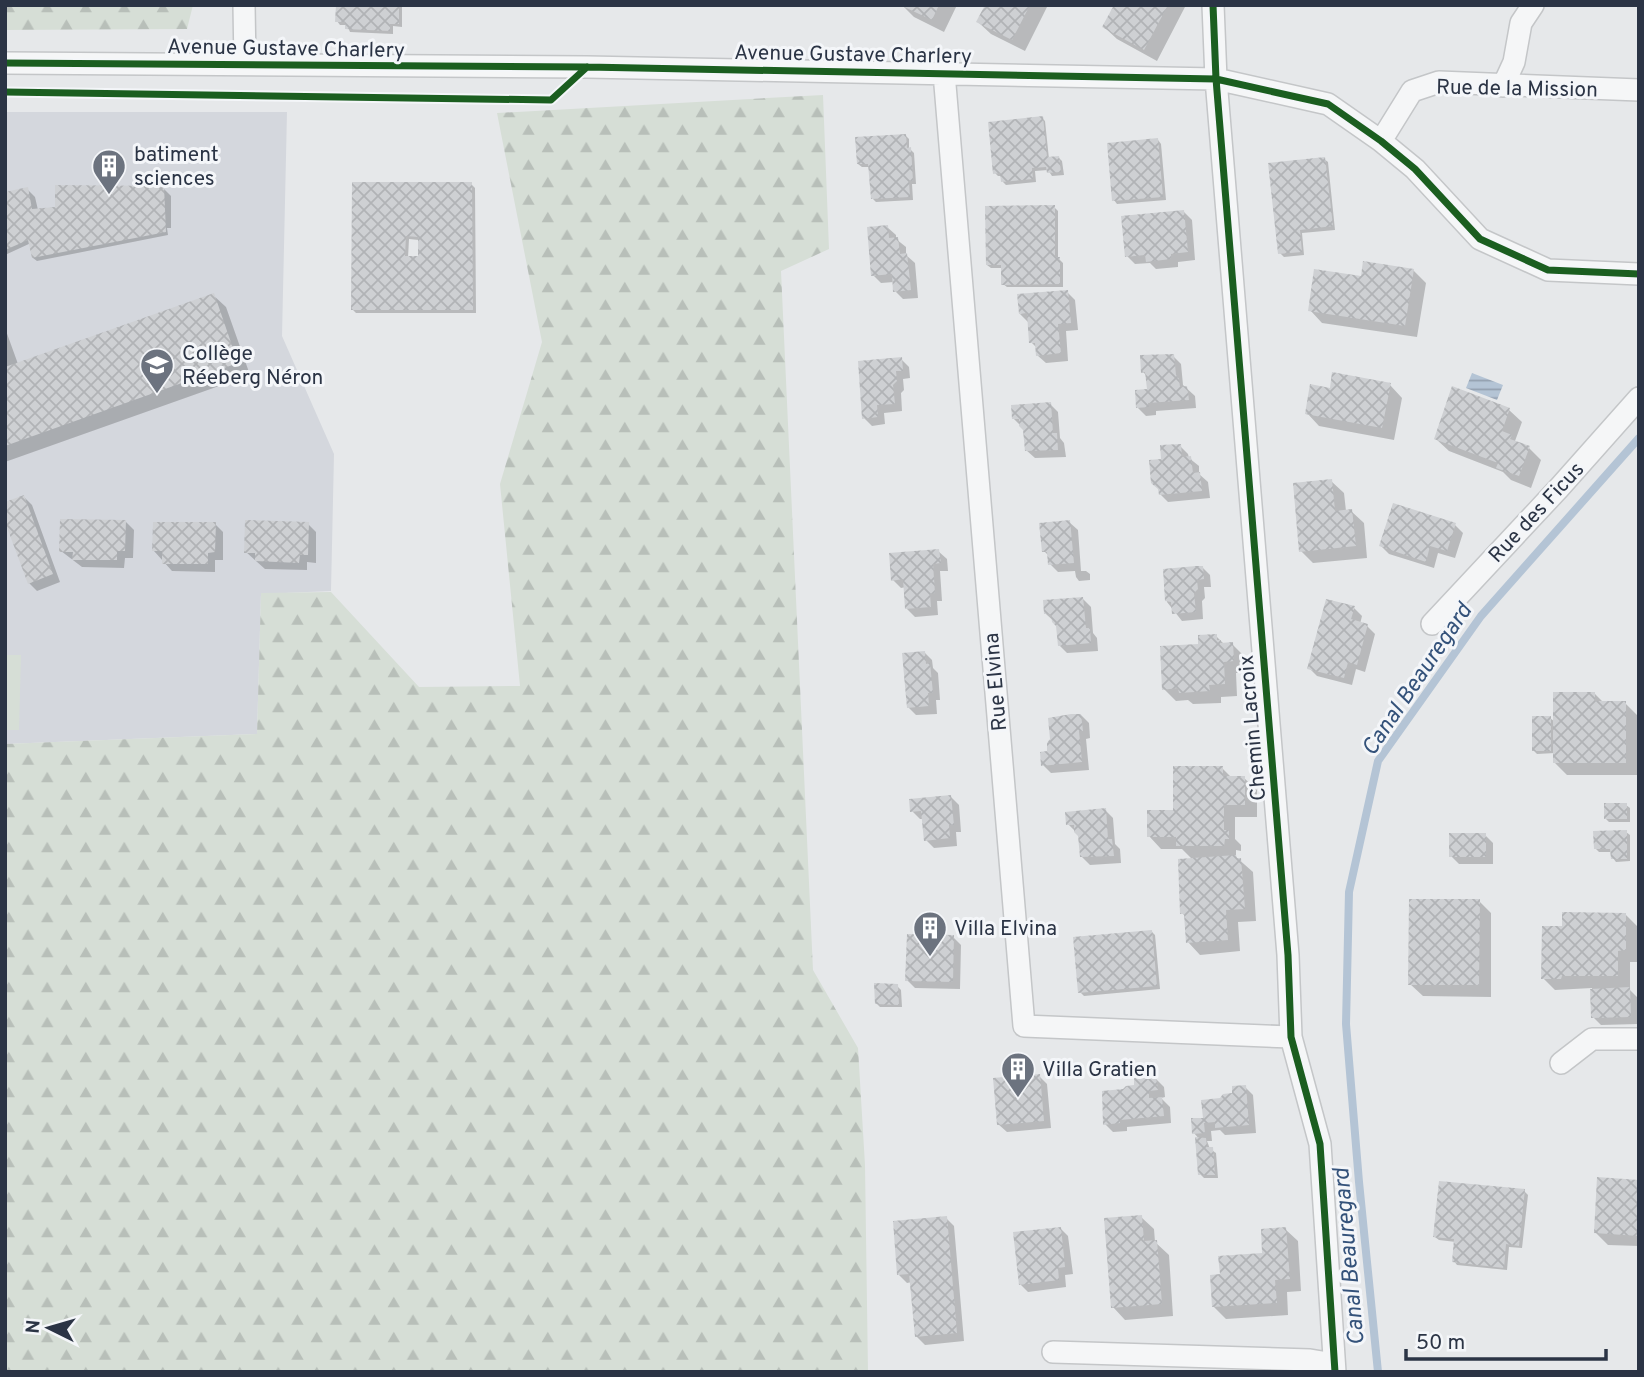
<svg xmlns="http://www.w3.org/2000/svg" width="1644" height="1377" font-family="Overpass,sans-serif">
	<defs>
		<pattern id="forest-firs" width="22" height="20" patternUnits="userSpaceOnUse" patternTransform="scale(1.75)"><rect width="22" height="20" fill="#d6ded6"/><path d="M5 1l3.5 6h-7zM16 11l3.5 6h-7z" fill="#b8bfb9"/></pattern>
		<pattern id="water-rules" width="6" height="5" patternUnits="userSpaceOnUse" patternTransform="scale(1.75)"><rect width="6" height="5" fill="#b4c4d5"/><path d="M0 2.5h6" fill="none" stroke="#93a0af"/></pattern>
		<pattern id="building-cross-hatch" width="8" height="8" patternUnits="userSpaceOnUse" patternTransform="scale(1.75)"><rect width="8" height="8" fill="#ced0d3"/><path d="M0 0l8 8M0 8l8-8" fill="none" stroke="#b1b3b6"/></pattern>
	</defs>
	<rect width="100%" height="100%" fill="#e6e8ea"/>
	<path fill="#d4d7dd" d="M5 112H287L282 336 334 454 331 591 261 594 257 734 5 744Z"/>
	<path fill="url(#forest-firs)" d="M5 5H193L187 29 5 30Z
		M823 95 829 249 781 271 813 970 858 1048 865 1165 868 1372H5V744L257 734 261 593 331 592 419 687 520 686 500 484 542 342 497 113Z"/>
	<path fill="#d6ded6" d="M5 655H21L19 730H5Z"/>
	<path fill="url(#water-rules)" d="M1472 373 1503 385 1497 400 1466 388Z"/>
	<path fill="#0003" fill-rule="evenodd" d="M337 5H402V27L393 26V34L350 32 347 25H340L337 21Z
		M902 5H957L944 32 914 17Z
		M987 5H1048L1025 51 991 34 978 22Z
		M1116 5H1186L1157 61 1117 39 1104 27Z
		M1042 118 1045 121 1049 159 1059 158 1062 161 1064 175 1052 176 1048 170 1035 171 1036 182 1006 185 1003 182 1002 176H998L995 173Z
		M905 135 909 139V148L914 153 916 184H912L913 200 876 202 873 199 870 167H862L858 164Z
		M1158 140 1161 144 1166 200 1117 204 1114 200Z
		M1324 159 1328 162 1335 230 1302 233 1304 255 1284 257 1280 253Z
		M353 183 471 184 475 188 476 313H356L352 309ZM409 239 419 240 420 257 408 258Z
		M163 188 171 196V228H167L168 235 37 261 33 258 31 243 5 255V194L27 189 35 197 38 210Z
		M1054 207 1058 211V258L1063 263V287H1007L1003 284V268H991L987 265Z
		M1184 212 1192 220 1195 260 1178 262V267L1156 269 1150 263 1135 264 1127 256Z
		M887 227 896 235V239L906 247V255L915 263 918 298 903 299 895 291 894 282 881 283 873 275Z
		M1413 270 1426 283 1417 337 1322 323 1310 310Z
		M1067 292 1075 300 1078 330 1066 331 1068 361 1046 363 1037 355V348L1031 342 1029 323 1020 314Z
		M213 295 226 307 250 375 5 462V328L18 364Z
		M1173 356 1181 364 1183 385 1195 396 1196 408 1156 411V415L1146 416 1138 408 1149 390 1148 377 1143 372Z
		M901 359 909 367 910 378 903 379 904 390 901 393 902 411 884 413 885 424 872 426 864 418Z
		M1390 385 1402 398 1394 440 1319 426 1307 413 1331 390Z
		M1050 404 1058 412 1060 438 1064 443 1066 457 1035 458 1026 450 1025 430 1013 418Z
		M1509 410 1522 422 1515 441 1529 448 1541 460 1531 488 1511 480 1503 472 1449 451 1436 439Z
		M1180 446 1188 454 1189 458 1199 466V474L1208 482 1210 498 1168 502 1160 494 1163 460Z
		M1331 481 1344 493 1346 511H1351L1364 523 1367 558 1313 563 1301 551Z
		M24 497 32 505 60 582 37 591 29 583Z
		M126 522 134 530 133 558H125L124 568 82 567 61 551Z
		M1069 522 1078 530 1081 571H1086L1090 574V580L1079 581 1076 577 1075 571 1058 572 1050 564V557L1044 551Z
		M215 524 223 532V560H215V572L172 571 154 551Z
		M308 524 316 532V563L307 562V570L265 569 246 552Z
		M1455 525 1463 533 1455 558 1438 553 1434 568 1389 554 1381 546Z
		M938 551 947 559 948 571H940L942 601H937L938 615 915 617 907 609 906 587 901 588 893 580Z
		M1202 567 1210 575 1211 587H1204L1205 598 1202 601 1203 619 1182 621 1167 602 1165 571Z
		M1083 599 1091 607 1093 633 1097 638 1098 651 1067 653 1059 645 1058 625 1046 614Z
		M1354 608 1362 616 1360 624 1367 626 1375 634 1365 672 1356 669 1352 685 1317 676 1309 668Z
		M1216 636 1225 645 1232 644 1245 657 1246 673H1236L1237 696 1221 697V703L1193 704 1188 700 1176 701 1164 689 1200 645Z
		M924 652 932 660 933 668 938 673 940 700H936L937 714 916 715 908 707Z
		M1595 694 1604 703H1625L1637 715 1638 775H1567L1555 763V753L1537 754 1533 750 1550 718 1555 722Z
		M1081 715 1089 723 1090 738 1086 739 1089 770 1051 773 1043 765 1049 753Z
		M1222 768 1231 777 1244 778 1257 790V817H1235V839L1241 845V851L1236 850V857L1253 872 1256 921 1238 922 1240 951 1200 955 1188 942 1186 917 1182 913 1193 860 1182 849H1161L1149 836Z
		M951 797 959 805 961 832H956L957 846 934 848 926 840 924 819H920L912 811Z
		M1626 805 1630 808V822H1609L1606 819Z
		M1105 810 1113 818 1115 844 1120 849 1121 863 1090 865 1082 857 1080 836 1068 824Z
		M1626 832 1630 835V861L1616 862 1613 858 1612 852H1599L1595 848Z
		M1485 835 1493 843V864H1459L1451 856Z
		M1479 901 1491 913V997L1423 996 1410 984Z
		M1625 914 1638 927V962H1630V990L1637 997 1638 1024 1601 1025 1593 1017 1592 988 1555 990 1543 978 1564 928Z
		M1152 932 1155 935 1160 989 1084 996 1080 992Z
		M953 937 961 945 960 989 915 988 907 980Z
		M897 986 901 990 902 1007H880L876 1003Z
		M1039 1076 1047 1084 1051 1128 1007 1132 998 1124Z
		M1156 1079 1164 1087 1165 1097 1161 1098 1170 1107 1171 1123 1127 1127V1131L1113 1132 1105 1124 1136 1087Z
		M1245 1087 1253 1095 1256 1133 1225 1135 1220 1130 1211 1131 1212 1141H1207L1210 1149 1216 1153 1218 1178H1204L1200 1174V1140L1194 1133 1221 1100 1234 1095Z
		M1639 1181V1246L1608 1245 1595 1232Z
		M1524 1191 1528 1195 1522 1248 1509 1247 1507 1270 1457 1265 1454 1261 1456 1242 1439 1240 1435 1237Z
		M1141 1217 1154 1229 1155 1242 1169 1255 1173 1316 1125 1320 1113 1307Z
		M946 1218 954 1226 964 1341 925 1345 917 1337 912 1282 907 1283 899 1275Z
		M1060 1228 1068 1236 1073 1274 1065 1275 1066 1287 1028 1292 1020 1284Z
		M1285 1229 1298 1241 1301 1291 1287 1292 1288 1315 1226 1319 1214 1307 1222 1276 1264 1254Z"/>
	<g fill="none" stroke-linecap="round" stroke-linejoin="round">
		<path stroke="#b4c4d5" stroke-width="8" d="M1378 1372 1359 1182 1346 1024 1349 892 1378 761 1481 616 1639 438"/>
	</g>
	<path fill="url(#building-cross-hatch)" fill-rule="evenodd" d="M336 5H399V24H390V31L345 29V22H335Z
		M900 5H939L932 20Z
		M985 5H1030L1012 40 976 22Z
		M1114 5H1168L1144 50 1102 27Z
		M1043 116 1047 157 1059 156 1061 172 1047 173 1046 167 1032 168 1033 179 1001 182 1000 173 993 174 988 122Z
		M906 134 907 148 911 147 913 181H909L910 197 871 199 868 164H857L855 137Z
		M1158 138 1163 197 1112 201 1107 143Z
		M1325 157 1333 226 1300 230 1302 252 1278 254 1268 163Z
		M352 182H472L473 310H351ZM406 236 418 237V256H405Z
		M55 185 164 186 166 232 32 258 28 240 5 250V192L28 187 32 209 55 207Z
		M1055 205V257H1060V284L1001 285V265H986L985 206Z
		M1184 210 1188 252 1171 254V259L1146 262 1145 255 1125 257 1121 216Z
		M888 225 889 238 898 237 900 254 907 253 911 290 893 292 892 274 871 276 867 227Z
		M1363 261 1414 269 1405 326 1308 311 1314 269 1361 276Z
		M1068 290 1071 323 1058 324 1061 353 1036 356 1035 343H1029L1027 313 1019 314 1017 294Z
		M214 293 238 363 5 446V367Z
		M1174 354 1176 375 1179 379 1180 387 1187 386 1189 400 1148 403 1149 407 1136 408 1135 390 1147 389 1145 372 1141 373 1140 355Z
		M902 357 903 371H896L897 381 893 385 895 404 877 405 878 417 862 419 858 361Z
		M1332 372 1391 383 1382 428 1305 414 1310 384 1330 388Z
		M1452 386 1510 408 1502 431 1512 435 1510 439 1530 446 1519 476 1496 468 1498 463 1434 439Z
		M1051 402 1053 433H1057L1058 450 1025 451 1023 430 1019 426V419H1012L1011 405Z
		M1181 444 1182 457 1191 456 1193 473 1200 472 1202 491 1159 495 1158 489 1151 483 1149 460 1161 459 1160 445Z
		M1332 479 1335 511 1352 509 1356 546 1299 552 1293 483Z
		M24 495 53 574 28 584 5 522V502Z
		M1393 503 1456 523 1447 551 1430 546 1426 562 1379 546Z
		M60 519 126 520 125 551H117V560H72L73 552H59Z
		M245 520 309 522 308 555H300L299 563 255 561V553H244Z
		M1070 520 1074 563 1048 565 1047 552H1042L1039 523Z
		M153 522H216L215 552 208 553V564H162V551H152Z
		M939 549 941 563 933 564 935 593 930 594 931 607 905 609 903 579 891 581 889 553Z
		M1196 566H1203L1204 579 1197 580 1198 589 1194 593 1196 612 1172 614 1171 602 1165 601 1163 569Z
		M1083 597 1086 628H1090L1091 643 1058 646 1056 626 1052 622 1051 614H1044L1043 600Z
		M1326 599 1355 606 1351 619 1368 624 1357 665 1348 662 1344 678 1307 669Z
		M1217 634V640H1221V643L1233 642 1234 661 1224 662 1225 684 1209 685 1210 691 1179 693 1178 688 1162 690 1160 646 1198 644V635Z
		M925 651 926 664 930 663 933 693H928L929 706 907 708 902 653Z
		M1553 692H1595V701H1626V763H1553Z
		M1071 714H1081L1083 731H1079L1082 762 1041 766 1040 752 1047 751V743L1050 739 1048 718Z
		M1532 716H1551V751H1532Z
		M1173 766H1223V776H1245V805H1224V830H1229V839H1225L1224 846H1176V837H1147V810H1173Z
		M951 795 954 825H949L950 838 924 841 921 811 910 812 909 799Z
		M1604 803H1627V819H1604Z
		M1106 808 1108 839H1112L1114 856 1080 857 1078 836 1074 832V825H1066L1065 812Z
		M1627 830V859H1611L1610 849H1594L1593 831Z
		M1449 833H1486V857H1449Z
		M1236 855 1237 858H1241L1245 909 1226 910 1228 940 1186 943 1184 914H1180L1178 859Z
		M1409 899H1480L1479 985H1408Z
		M1562 912 1626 913V950L1618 951V976H1562L1561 979H1541L1542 926H1562Z
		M1152 930 1157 986 1078 993 1073 937Z
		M907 934 954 935 953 982 905 981Z
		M874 983 898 984 899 1005 875 1004Z
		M1630 987 1631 1017 1591 1018 1590 989Z
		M1040 1074 1044 1121 997 1125 993 1078Z
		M1156 1077 1158 1090 1149 1091V1098L1162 1097 1164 1116 1120 1120V1123L1103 1125 1102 1091 1123 1089 1126 1086 1134 1085V1078Z
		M1246 1085 1249 1125 1215 1128V1122L1204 1123 1205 1133 1192 1134 1191 1118H1203L1201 1100 1220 1098 1223 1094 1232 1093V1086Z
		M1195 1137 1206 1138 1207 1147H1213L1215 1175H1198Z
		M1597 1177 1639 1180V1236L1594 1233Z
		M1439 1181 1525 1189 1519 1246 1506 1244 1504 1268 1452 1262 1454 1239 1433 1237Z
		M1142 1215 1144 1241 1157 1240 1162 1304 1111 1308 1104 1218Z
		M947 1216 957 1333 915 1337 909 1274 897 1275 893 1221Z
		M1061 1227 1065 1267 1058 1268 1059 1280 1019 1285 1013 1232Z
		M1286 1227 1290 1279 1275 1280 1277 1303 1212 1307 1210 1275 1220 1274 1218 1256 1262 1253 1261 1229Z"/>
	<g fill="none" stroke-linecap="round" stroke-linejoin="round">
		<g stroke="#c4c6c8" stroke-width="24">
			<path id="minor" d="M244 5 245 64
				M1213 5 1216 79 1288 955 1291 1037 1320 1144 1335 1372
				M5 63 587 67 1216 79 1328 104 1381 141 1415 169 1480 239 1548 270 1639 274
				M944 73 1024 1026 1291 1037
				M1503 86 1514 62 1521 23 1533 5
				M1381 141 1412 91 1439 82 1639 90
				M1432 624 1559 488 1639 398
				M1561 1063 1592 1039H1639
				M1053 1352 1310 1360 1334 1364"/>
		</g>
		<use href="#minor" stroke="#f5f6f7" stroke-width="21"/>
		<g stroke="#f4f6f9" stroke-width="11">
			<path id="cycleway" d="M1213 5 1216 79 1288 955 1291 1037 1320 1144 1335 1372
				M5 63 587 67 1216 79 1328 104 1381 141 1415 169 1480 239 1548 270 1639 274
				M5 92 551 100 587 67"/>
		</g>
		<use href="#cycleway" stroke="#1b5e20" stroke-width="7"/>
	</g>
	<defs>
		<g id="building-pin" transform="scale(1.75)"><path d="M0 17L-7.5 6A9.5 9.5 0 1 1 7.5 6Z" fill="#6c737f" stroke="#f4f6f9"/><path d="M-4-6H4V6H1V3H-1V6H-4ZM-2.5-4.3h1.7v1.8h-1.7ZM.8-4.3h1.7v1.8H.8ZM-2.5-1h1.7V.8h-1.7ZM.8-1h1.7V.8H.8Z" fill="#fff"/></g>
		<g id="school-pin" transform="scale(1.75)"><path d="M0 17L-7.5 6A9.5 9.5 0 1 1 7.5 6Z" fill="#6c737f" stroke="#f4f6f9"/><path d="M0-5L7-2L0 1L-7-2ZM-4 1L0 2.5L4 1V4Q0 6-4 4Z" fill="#fff"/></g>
	</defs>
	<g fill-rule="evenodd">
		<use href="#building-pin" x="109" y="166"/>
		<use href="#school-pin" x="157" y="365"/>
		<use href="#building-pin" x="930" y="928"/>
		<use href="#building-pin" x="1018" y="1069"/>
	</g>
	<g text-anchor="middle" stroke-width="6" stroke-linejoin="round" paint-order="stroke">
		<g font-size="21" fill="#2b3445" stroke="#f4f6f9">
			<text transform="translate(286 48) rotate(1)" y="7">Avenue Gustave Charlery</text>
			<text transform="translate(853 54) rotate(1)" y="7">Avenue Gustave Charlery</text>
			<text transform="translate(1517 88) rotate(1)" y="7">Rue de la Mission</text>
			<text transform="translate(1536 512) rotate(-47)" y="7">Rue des Ficus</text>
			<text transform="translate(995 682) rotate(-95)" y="7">Rue Elvina</text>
			<text transform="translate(1252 728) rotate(-95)" y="7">Chemin Lacroix</text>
		</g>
		<g font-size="21" fill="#2b3445" stroke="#f4f6f9" text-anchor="start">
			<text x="134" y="161">batiment<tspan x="134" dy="24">sciences</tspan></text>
			<text x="182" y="360">Collège<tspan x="182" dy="24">Réeberg Néron</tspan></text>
			<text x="954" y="935">Villa Elvina</text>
			<text x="1042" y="1076">Villa Gratien</text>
		</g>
		<g font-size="23" font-style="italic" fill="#34527a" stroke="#f4f6f9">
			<text transform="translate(1416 679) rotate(-56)" y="8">Canal Beauregard</text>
			<text transform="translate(1348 1257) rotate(-95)" y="8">Canal Beauregard</text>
		</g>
	</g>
	<rect width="1644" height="1377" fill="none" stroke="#2b3445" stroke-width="14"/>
	<g transform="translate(49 1328) rotate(275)" stroke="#f4f6f9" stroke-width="5" paint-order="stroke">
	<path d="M0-5L12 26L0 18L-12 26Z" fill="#2b3445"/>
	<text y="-10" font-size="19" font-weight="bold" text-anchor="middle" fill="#2b3445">N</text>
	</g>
	<path d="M1406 1349v10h200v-10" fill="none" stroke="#2b3445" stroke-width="3.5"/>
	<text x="1416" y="1349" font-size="21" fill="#2b3445" stroke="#f4f6f9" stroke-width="5" paint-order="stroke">50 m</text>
</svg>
